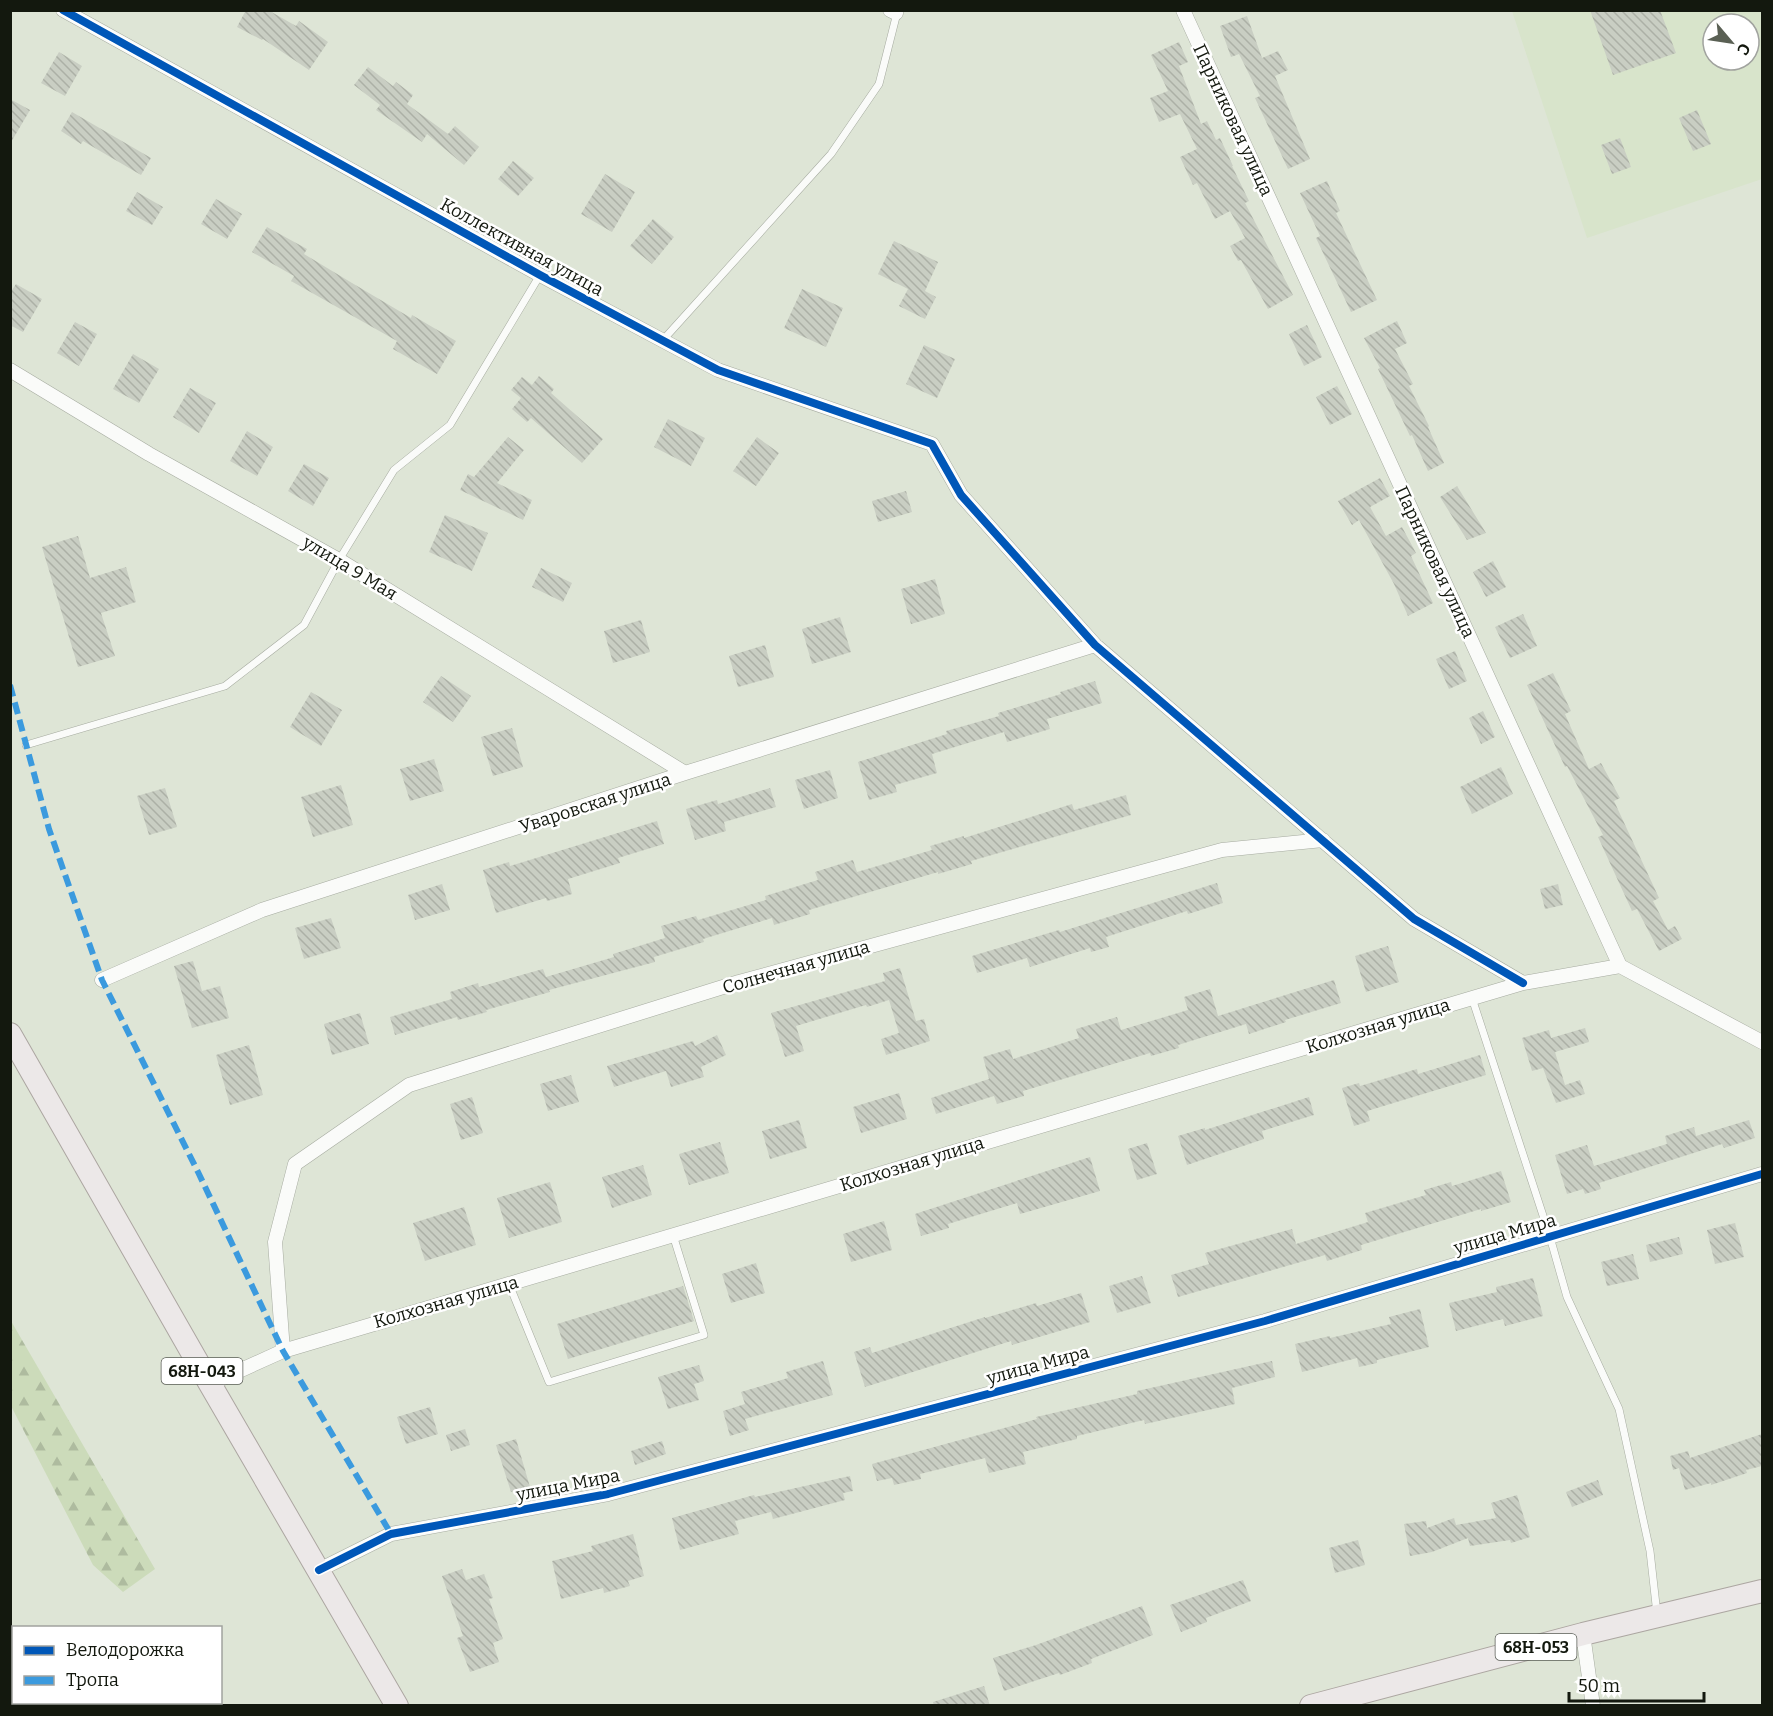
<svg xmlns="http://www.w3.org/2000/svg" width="1773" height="1716" font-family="Bitter,serif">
	<defs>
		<pattern id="forest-firs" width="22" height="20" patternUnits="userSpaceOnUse" patternTransform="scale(1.5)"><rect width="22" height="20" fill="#ccdbba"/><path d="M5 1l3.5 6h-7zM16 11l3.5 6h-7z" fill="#aebb9f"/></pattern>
		<pattern id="building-back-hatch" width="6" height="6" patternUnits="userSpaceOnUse" patternTransform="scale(1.5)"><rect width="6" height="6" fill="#c9cec3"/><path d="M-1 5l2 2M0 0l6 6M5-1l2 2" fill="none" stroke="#acb0a6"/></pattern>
	</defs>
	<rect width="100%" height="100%" fill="#dee5d6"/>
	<path fill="#d8e4cb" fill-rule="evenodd" d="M1512 11H1762V179L1587 238ZM1713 24H1749V60H1713Z"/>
	<path fill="url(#forest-firs)" d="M11 1321 155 1569 123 1592 93 1565 11 1406Z"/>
	<path fill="url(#building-back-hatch)" d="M246 10H268L296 26 299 21 328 42 309 70 263 39 262 40 237 27Z
		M1590 10H1660L1676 53 1613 75Z
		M1247 16 1262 58 1278 51 1288 70 1275 76 1310 159 1288 169 1255 98 1260 96 1239 54 1231 57 1220 26Z
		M1179 42 1188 62 1179 66 1201 124 1207 121 1216 140 1220 138 1233 166H1232L1249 201 1245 203 1293 295 1268 309 1241 260 1238 261 1230 246 1245 238 1230 211 1215 219 1197 183 1193 185 1180 157 1197 149 1180 114 1159 122 1150 98 1168 91 1151 55Z
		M59 52 82 66 65 96 41 83Z
		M368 67 393 86 396 82 413 95 407 104 448 134 455 126 479 147 464 165 427 134 422 142 376 110 380 105 354 85Z
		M10 99 30 110 10 144Z
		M1697 110 1711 144 1693 151 1679 118Z
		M72 112 151 158 141 175 83 141 81 144 61 131Z
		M1620 138 1631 167 1612 174 1601 145Z
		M513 161 534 178 518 196 498 179Z
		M605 174 635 192 612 232 581 214Z
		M1327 181 1340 211 1336 213 1377 300 1351 312 1316 238 1320 236 1300 193Z
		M137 192 163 207 152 225 126 211Z
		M216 199 242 214 227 239 201 224Z
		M653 219 674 237 652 264 630 246Z
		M267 227 307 249 304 254 352 283 411 318 412 315 456 341 437 374 393 349 397 341 291 281 294 276 252 252Z
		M894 241 938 262 925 291 936 297 925 319 899 306 908 289 878 274Z
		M16 284 42 299 23 332 10 325V293Z
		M802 289 843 308 826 347 784 328Z
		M1397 321 1407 343 1395 349 1413 384 1409 386 1429 426 1428 427 1444 463 1428 471 1412 435 1410 436 1378 369 1380 368 1364 338Z
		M75 322 97 334 79 366 57 353Z
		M1307 325 1322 357 1304 366 1289 334Z
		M924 345 955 359 937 398 906 384Z
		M133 354 159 369 139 403 113 389Z
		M539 376 554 389 551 393 603 439 582 463 531 418 527 422 512 409 521 398 511 390 522 377 532 385Z
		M1337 386 1352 414 1330 425 1316 397Z
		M190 388 216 403 199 433 173 417Z
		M668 419 705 438 691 466 654 447Z
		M247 431 273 447 257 476 230 461Z
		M508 437 524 450 497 483 532 500 523 520 460 490 468 474 474 477Z
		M757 437 779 453 756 486 733 471Z
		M304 464 329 478 313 506 288 491Z
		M1380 478 1390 496 1370 507 1386 536 1402 527 1416 553 1411 556 1433 603 1408 616 1394 584 1359 520 1352 525 1338 501Z
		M1457 486 1486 533 1467 540 1440 497Z
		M906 491 912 512 878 522 872 501Z
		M445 515 488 533 472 571 429 552Z
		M78 536 90 578 126 567 136 602 101 613 115 656 78 667 42 547Z
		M1493 561 1506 587 1486 597 1473 572Z
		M541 568 572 583 563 602 532 587Z
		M935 579 945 614 911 624 901 589Z
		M1523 614 1537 646 1510 658 1495 627Z
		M840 617 851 652 812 664 802 629Z
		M641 620 650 652 613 663 604 631Z
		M765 645 774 677 738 687 729 656Z
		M1455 651 1467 681 1449 689 1436 659Z
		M1553 673 1571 711 1565 714 1589 769 1601 763 1620 798 1614 801 1659 898 1653 901 1668 930 1675 926 1682 939 1659 951 1637 909 1632 911 1598 837 1603 835 1567 766 1565 767 1527 685Z
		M441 676 471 696 453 722 423 702Z
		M1095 681 1102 703 1047 719 1050 729 1007 742 1004 732 932 754 937 773 895 785 897 792 869 800 858 762 947 734 946 731 999 716 998 713 1061 694 1060 692Z
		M311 692 342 710 321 746 290 727Z
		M1483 711 1495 737 1481 744 1469 718Z
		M512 728 523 767 493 776 481 737Z
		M434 759 444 791 410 801 400 769Z
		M1501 767 1513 794 1472 814 1460 787Z
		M830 770 838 798 804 809 795 780Z
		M341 785 353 825 313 837 301 797Z
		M165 788 177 827 149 835 137 796Z
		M770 788 776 807 724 822 726 831 695 840 686 809 717 800 718 804Z
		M1126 795 1131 815 971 861 972 864 938 874V872L809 910 810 914 774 925 772 918 703 939 704 942 654 957 655 962 549 990 550 992 486 1010 487 1012 458 1020 457 1017 395 1035 390 1017 452 999 450 992 478 983 479 987 543 969 546 977 614 957 613 954 665 938 661 926 696 916 698 920 766 900 765 896 818 880 815 872 853 860 857 872 932 850 930 846 964 836V838L1072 804 1074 810Z
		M657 821 664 844 618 858 620 863 568 879 572 894 547 901 546 898 496 913 483 870 509 862 510 866Z
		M1217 883 1223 903 1188 914 1187 911 1106 937 1109 947 1091 952 1090 948 1030 967 1027 958 977 973 972 956 1059 930 1060 932Z
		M442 884 450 910 415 920 408 895Z
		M1558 884 1563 905 1545 909 1540 889Z
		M331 918 341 948 304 959 295 928Z
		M1388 946 1399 982 1366 992 1355 956Z
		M193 961 202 991 220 986 229 1018 192 1028 174 966Z
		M900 968 916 1021 924 1019 930 1041 886 1055 881 1039 899 1033 889 1000 867 1007 866 1005 796 1026 804 1051 785 1057 771 1013 885 981 883 973Z
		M1334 980 1341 1003 1285 1020 1286 1022 1249 1034 1246 1024 1178 1045 1179 1048 1151 1056 1150 1053 1023 1091 1024 1096 997 1104 994 1096 936 1114 931 1098 989 1079 983 1057 1010 1049 1013 1059 1079 1038 1076 1029 1117 1017 1121 1030 1188 1010 1184 997 1210 989 1218 1016Z
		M360 1013 369 1044 332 1055 324 1024Z
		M1585 1028 1589 1042 1555 1052 1565 1085 1580 1080 1585 1094 1556 1103 1543 1068 1532 1071 1522 1038 1549 1030 1551 1038Z
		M717 1035 726 1055 701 1067 704 1077 671 1087 666 1071 614 1087 607 1066 693 1041 695 1046Z
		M249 1045 263 1095 230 1105 216 1055Z
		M1480 1055 1486 1075 1367 1111 1370 1121 1354 1126 1342 1088 1359 1083 1360 1086 1417 1069 1418 1074Z
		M571 1075 579 1102 548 1111 540 1084Z
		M899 1093 907 1119 861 1133 853 1107Z
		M472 1097 483 1133 461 1140 450 1104Z
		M1309 1097 1314 1115 1262 1131 1264 1139 1187 1165 1178 1136 1205 1128V1130Z
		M799 1120 807 1148 770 1159 762 1131Z
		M1749 1120 1755 1138 1724 1148 1722 1144 1599 1183 1601 1189 1585 1194 1583 1189 1567 1194 1555 1155 1587 1145 1594 1166 1667 1144 1665 1136 1694 1127 1696 1136Z
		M720 1142 729 1173 689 1185 679 1154Z
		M1147 1143 1157 1174 1137 1180 1128 1149Z
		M1090 1157 1100 1191 1020 1214 1017 1203 948 1224 949 1228 921 1236 915 1214Z
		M643 1165 652 1195 612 1208 602 1177Z
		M1501 1171 1511 1202 1481 1211V1209L1361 1245 1362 1250 1327 1261 1325 1255 1178 1297 1171 1275 1209 1264 1205 1253 1292 1229 1296 1244 1368 1222 1365 1213 1426 1195 1424 1190 1451 1182 1452 1186Z
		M550 1182 562 1222 509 1238 497 1198Z
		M464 1207 476 1245 425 1261 413 1223Z
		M884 1221 892 1250 851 1262 843 1234Z
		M1735 1223 1744 1257 1715 1264 1707 1230Z
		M1679 1237 1683 1254 1650 1262 1646 1245Z
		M1633 1254 1639 1279 1607 1286 1601 1262Z
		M756 1263 765 1293 731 1303 722 1274Z
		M1142 1276 1151 1303 1117 1313 1109 1286Z
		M1533 1278 1543 1316 1505 1326 1503 1319 1456 1331 1449 1303 1497 1292 1496 1287Z
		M683 1286 694 1321 568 1359 557 1324Z
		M1081 1293 1090 1322 1012 1345 1011 1341 865 1387 854 1352 870 1347 872 1353 985 1317V1318L1036 1303 1037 1306Z
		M1420 1309 1429 1347 1377 1360V1363L1359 1367 1357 1358 1302 1372 1295 1344 1330 1336V1338L1391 1324 1389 1317Z
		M823 1361 833 1395 745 1419 749 1430 730 1436 723 1411 745 1404 741 1392 788 1378 786 1372Z
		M1272 1361 1275 1377 1232 1388 1235 1404 1145 1424 1144 1420 1077 1436V1439L1023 1452 1026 1464 989 1473 985 1458 920 1474 921 1479 894 1485 892 1478 877 1481 872 1464 1037 1419 1036 1417 1137 1394V1391Z
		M699 1365 704 1381 694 1384 699 1400 668 1409 658 1377Z
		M430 1407 438 1434 406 1444 397 1417Z
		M465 1429 470 1445 451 1451 446 1435Z
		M1762 1434V1466L1746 1470 1747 1473 1711 1485V1483L1685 1490 1679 1468 1673 1470 1670 1456 1688 1451 1690 1458Z
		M516 1439 530 1487 511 1492 496 1445Z
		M662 1441 666 1454 635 1465 631 1451Z
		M850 1476 853 1491 843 1493 845 1500 773 1519 771 1512 735 1521 739 1534 680 1550 672 1518 754 1495 755 1497Z
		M1598 1480 1603 1495 1572 1507 1566 1492Z
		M1517 1495 1530 1537 1511 1543 1510 1540 1470 1546 1468 1538 1432 1552 1410 1556 1404 1524 1426 1521 1427 1528 1454 1518 1456 1525 1496 1518 1491 1503Z
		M633 1534 644 1576 628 1581 630 1586 604 1593 603 1588 561 1599 552 1561 593 1551 591 1546Z
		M1358 1540 1365 1565 1335 1573 1329 1548Z
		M462 1569 466 1580 484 1574 493 1598 489 1599 503 1639 493 1643 499 1662 470 1672 457 1638 463 1636 442 1576Z
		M1243 1580 1251 1601 1206 1618 1207 1622 1181 1632 1170 1605Z
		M1142 1606 1153 1635 1091 1659 1092 1663 1060 1675 1059 1673 1004 1691 993 1658 1036 1645Z
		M984 1686 990 1706H934L933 1702Z"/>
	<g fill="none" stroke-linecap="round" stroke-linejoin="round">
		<g stroke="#a6aba0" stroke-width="8">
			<path id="lane" d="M663 340 831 154 879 84 897 13
				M26 745 225 686 304 625 339 560 394 470 450 425 540 275
				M1472 998 1550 1237 1567 1297 1619 1409 1650 1551 1657 1614
				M509 1284 549 1382 704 1335 673 1235"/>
		</g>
		<g stroke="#a6aba0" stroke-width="15">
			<path id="street" d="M63 10 540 275 718 370 932 444 961 495 1095 645 1414 919 1523 983
				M890 10 896 13
				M1183 10 1620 966 1762 1042
				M10 370 149 454 339 560 685 773
				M102 980 262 910 685 773 1095 645
				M283 1351 275 1242 295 1164 409 1085 739 982 1222 850 1323 840
				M210 1384 283 1351 1523 983 1620 966
				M319 1570 391 1534 608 1494 1265 1321 1762 1174
				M1583 1634 1593 1706"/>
		</g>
		<g stroke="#aca6a1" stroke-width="24">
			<path id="primary" d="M10 1034 210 1384 397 1706
				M1311 1706 1583 1634 1762 1591"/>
		</g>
		<use href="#lane" stroke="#fafbf9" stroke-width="7"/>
		<use href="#street" stroke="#fafbf9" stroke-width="14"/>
		<use href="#primary" stroke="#ece8e8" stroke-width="22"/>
		<path stroke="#3b9ade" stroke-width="6" stroke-dasharray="12 6" stroke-linecap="butt" d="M10 685 49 829 102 980 198 1172 283 1351 391 1534"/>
		<g stroke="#fff" stroke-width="11">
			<path id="cycleway" d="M63 10 540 275 718 370 932 444 961 495 1095 645 1414 919 1523 983
				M319 1570 391 1534 608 1494 1265 1321 1762 1174"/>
		</g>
		<use href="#cycleway" stroke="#0057b8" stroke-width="8"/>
	</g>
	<g text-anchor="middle" stroke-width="5" stroke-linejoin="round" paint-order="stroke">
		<g fill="#fff" stroke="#5a5d56" stroke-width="1.5">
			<rect x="161.5" y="1358" width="81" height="26" rx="4.5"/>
			<rect x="1495.5" y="1634" width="81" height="26" rx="4.5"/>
		</g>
		<g font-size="16" font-weight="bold" fill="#13180e">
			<text x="202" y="1377">68Н-043</text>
			<text x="1536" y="1653">68Н-053</text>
		</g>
		<g font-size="18" fill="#13180e" stroke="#fff">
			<text transform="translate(1233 120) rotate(65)" y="6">Парниковая улица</text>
			<text transform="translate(522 247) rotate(29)" y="6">Коллективная улица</text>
			<text transform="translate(1435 562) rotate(65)" y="6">Парниковая улица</text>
			<text transform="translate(350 568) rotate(31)" y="6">улица 9 Мая</text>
			<text transform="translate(595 803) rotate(-18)" y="6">Уваровская улица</text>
			<text transform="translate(796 967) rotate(-16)" y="6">Солнечная улица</text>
			<text transform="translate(1378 1026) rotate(-17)" y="6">Колхозная улица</text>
			<text transform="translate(912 1164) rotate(-17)" y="6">Колхозная улица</text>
			<text transform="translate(1505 1234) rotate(-16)" y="6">улица Мира</text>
			<text transform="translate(446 1302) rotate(-16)" y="6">Колхозная улица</text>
			<text transform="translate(1038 1365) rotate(-15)" y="6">улица Мира</text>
			<text transform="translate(568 1485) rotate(-11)" y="6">улица Мира</text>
		</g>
	</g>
	<rect width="1773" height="1716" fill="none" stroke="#13180e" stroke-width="24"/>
	<rect x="12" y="1626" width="210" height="78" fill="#ffffff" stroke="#a1a39f" stroke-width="1.5"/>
	<rect x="24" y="1646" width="30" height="9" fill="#0057b8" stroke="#a1a39f" stroke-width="1.5"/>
	<text x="66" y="1656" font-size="18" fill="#13180e">Велодорожка</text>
	<rect x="24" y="1676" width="30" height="9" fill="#3b9ade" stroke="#a1a39f" stroke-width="1.5"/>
	<text x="66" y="1686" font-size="18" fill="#13180e">Тропа</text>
	<g transform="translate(1731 42) rotate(119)"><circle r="28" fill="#ffffff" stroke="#a1a39f" stroke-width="1.5"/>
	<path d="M0-4.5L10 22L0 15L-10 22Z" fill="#5a6054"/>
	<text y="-9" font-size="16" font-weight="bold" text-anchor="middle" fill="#13180e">С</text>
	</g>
	<path d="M1569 1692v9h135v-9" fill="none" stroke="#13180e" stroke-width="3"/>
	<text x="1578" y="1692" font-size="18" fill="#13180e" stroke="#ffffff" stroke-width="4.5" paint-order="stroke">50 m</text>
</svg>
